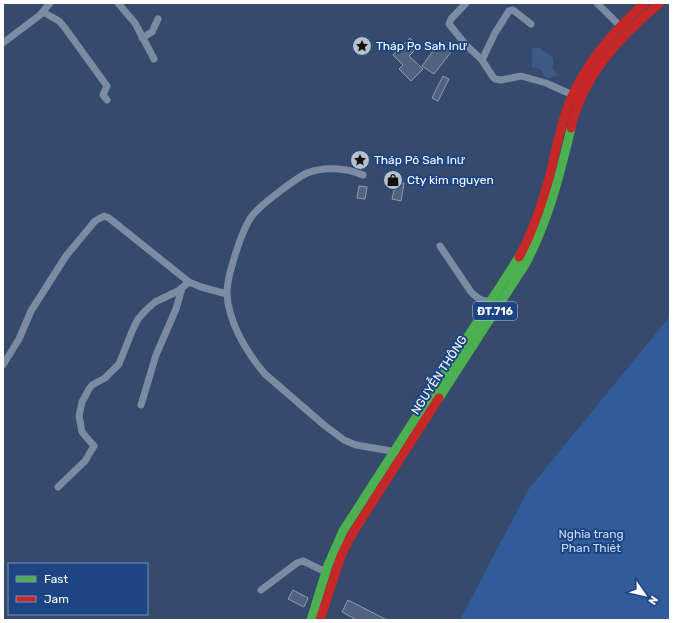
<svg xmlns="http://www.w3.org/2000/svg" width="673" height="623" font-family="Rubik,sans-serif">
	<rect width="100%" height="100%" fill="#354a6c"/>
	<path fill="#325b9a" d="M670 316V620H460L528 490Z"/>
	<path fill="#3f5a87" d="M532 48H540L553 58V69L558 75 547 79 540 69 532 67Z"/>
	<path fill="#50627d" stroke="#8f9bb0" d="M410 38 418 47 409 56 423 69 411 81 399 69 403 65 393 55Z
		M439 43 451 52 434 74 422 66Z
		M443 76 449 79 438 101 432 98Z
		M396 182 404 183 401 201 392 199Z
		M359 186 367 187 365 199 357 198Z
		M293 590 308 598 304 607 288 599Z
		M348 600 387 620H357L342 612Z"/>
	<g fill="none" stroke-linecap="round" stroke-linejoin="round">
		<path stroke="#7b8ba2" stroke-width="7" d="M118 3 135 23 154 59
			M466 3 451 19 449 24 466 45 482 60 493 77 495 79 501 80 521 76 546 83 575 96
			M597 3 620 26
			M43 12 59 21 65 28 107 86 103 95 107 100
			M142 38 152 32 158 19
			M3 43 40 15 50 3
			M482 60 495 33 509 11 513 10 531 24
			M363 175C347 168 324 166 307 173 297 178 288 185 279 192 270 199 260 206 252 216 242 229 227 276 227 293 228 322 247 353 265 374L324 425 344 440 356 445 397 452
			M440 246 471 292C477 298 481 301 490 301
			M3 365 19 339 31 311 66 256 95 221 104 216 109 218 189 282 201 287 227 294
			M141 405 156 355 176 309 182 288
			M58 487 85 461 94 446 82 432 79 416 82 402 89 389 92 385 105 378 119 364 133 329 138 319 146 310 155 302 178 291 189 282
			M261 590 297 563 303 561 326 572"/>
		<path stroke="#4caf50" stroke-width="9" d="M439 398 526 263C548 221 560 175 571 128
			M311 620 328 565 343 531 519 257"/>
		<path stroke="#c62828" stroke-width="9" d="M571 128C583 76 620 36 660 3
			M519 257C533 231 542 204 550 175 556 150 560 125 570 101 586 62 613 31 645 3
			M320 620 341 556 352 534 439 398"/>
	</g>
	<defs>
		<g id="sight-disc" transform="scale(1)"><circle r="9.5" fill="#b8c0cc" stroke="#1e4583"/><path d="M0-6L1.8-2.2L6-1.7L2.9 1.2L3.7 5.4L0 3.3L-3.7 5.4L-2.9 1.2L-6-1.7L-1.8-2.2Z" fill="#111"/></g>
		<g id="shop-disc" transform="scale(1)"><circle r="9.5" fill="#b8c0cc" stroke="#1e4583"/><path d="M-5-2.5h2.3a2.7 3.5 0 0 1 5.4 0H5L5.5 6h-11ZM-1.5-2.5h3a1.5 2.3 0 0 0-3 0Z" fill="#111"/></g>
	</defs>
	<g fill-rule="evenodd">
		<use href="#sight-disc" x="362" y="46"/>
		<use href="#sight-disc" x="360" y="160"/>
		<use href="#shop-disc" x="393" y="180"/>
	</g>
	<g text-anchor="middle" stroke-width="4" stroke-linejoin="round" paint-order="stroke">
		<rect fill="#1e4583" stroke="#bcc7da" stroke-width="1" x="473" y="302" width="44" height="18" rx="3"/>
		<g font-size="11" font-weight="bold" fill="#fff">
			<text x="495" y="315">ĐT.716</text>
		</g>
		<g font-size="12" fill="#fff" stroke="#1e4583" text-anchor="start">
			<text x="376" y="50">Tháp Po Sah Inư</text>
			<text x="374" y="164">Tháp Pô Sah Inư</text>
			<text x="407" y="184">Cty kim nguyen</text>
		</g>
		<g font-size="12" fill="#fff" stroke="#1e4583">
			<text transform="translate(439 375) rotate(-57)" y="4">NGUYỄN THÔNG</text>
		</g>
		<g font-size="12" fill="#c9dbf7" stroke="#1e4583">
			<text x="591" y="538">Nghĩa trang<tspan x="591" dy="14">Phan Thiết</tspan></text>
		</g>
	</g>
	<rect width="673" height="623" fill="none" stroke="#ffffff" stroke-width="8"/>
	<rect x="8" y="563" width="140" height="52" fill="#1e4583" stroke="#788fb5"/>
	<rect x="16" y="576" width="20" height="6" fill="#4caf50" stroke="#788fb5"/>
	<text x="44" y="583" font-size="12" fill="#ffffff">Fast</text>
	<rect x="16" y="596" width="20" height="6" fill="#c62828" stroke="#788fb5"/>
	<text x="44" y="603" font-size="12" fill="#ffffff">Jam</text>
	<g transform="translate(645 595) rotate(124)" stroke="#1e4583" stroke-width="3" paint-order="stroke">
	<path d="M0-3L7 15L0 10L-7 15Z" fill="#ffffff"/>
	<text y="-6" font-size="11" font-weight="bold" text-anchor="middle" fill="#ffffff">N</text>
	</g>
</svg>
